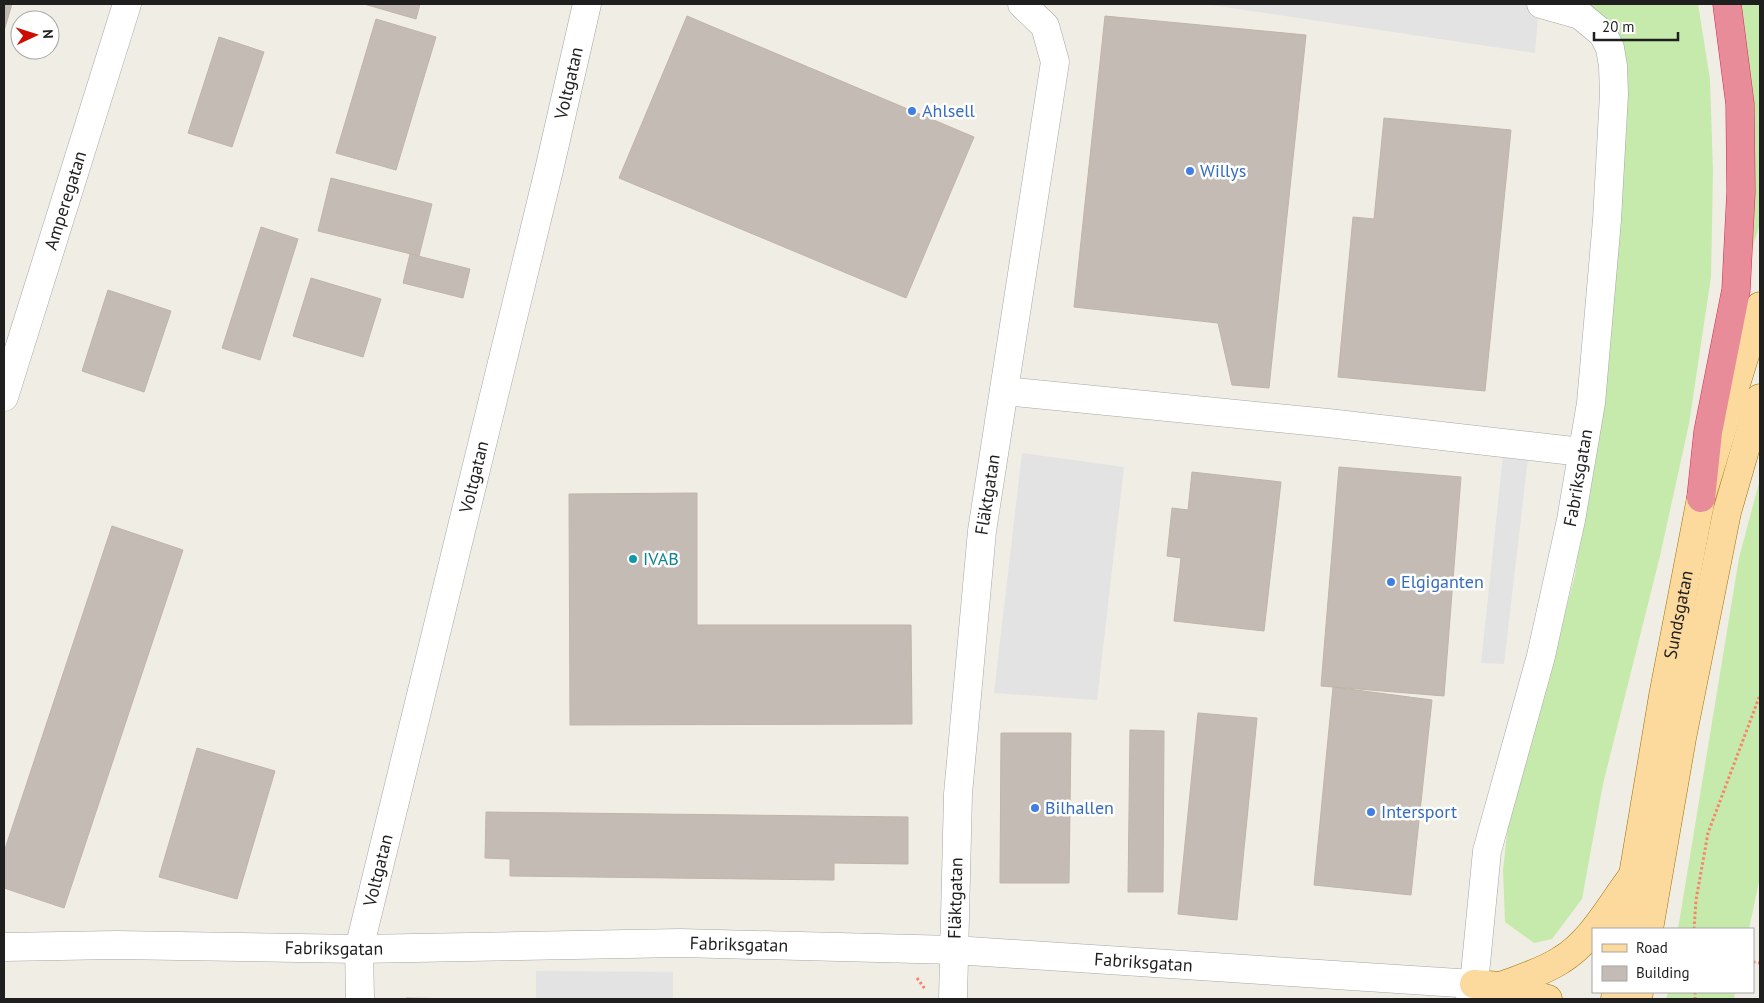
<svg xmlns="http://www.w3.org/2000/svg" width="1764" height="1003" font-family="'PT Sans',sans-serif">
	<rect width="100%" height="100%" fill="#f0ede5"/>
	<path fill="#c6eaab" d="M1586 4H1698L1710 79 1713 172 1711 277 1689 424 1660 556 1603 784 1582 899 1552 939 1534 943 1505 922 1503 870 1509 817 1531 741 1575 575 1604 372 1627 124 1617 32 1595 9Z
		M1733 4H1760V224L1748 262Z
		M1760 479V877L1749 929H1678L1739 558Z
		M1668 992H1735L1734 999H1666Z"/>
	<path fill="#e3e3e3" d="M1204 4H1539L1535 53Z
		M1022 453 1124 467 1097 700 994 693Z
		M1503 456 1528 458 1504 664 1481 663Z
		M536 971 673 972V999H536Z"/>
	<path fill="#c4bcb4" stroke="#c1b4a7" d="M4 4H12L4 31Z
		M364 4H420L416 19Z
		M687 16 974 137 906 298 619 178Z
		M1105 16 1306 35 1269 388 1232 385 1218 323 1074 307Z
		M376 19 436 37 396 170 336 153Z
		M219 37 264 52 232 147 188 133Z
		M1384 118 1511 130 1485 391 1338 377 1353 217 1374 219Z
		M331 178 432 204 419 256 318 231Z
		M261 227 298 239 260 360 222 348Z
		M410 254 470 269 463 298 403 283Z
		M311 278 381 299 363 357 293 336Z
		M108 290 171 311 144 392 82 371Z
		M1339 467 1461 477 1444 696 1321 686Z
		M1192 472 1281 482 1264 631 1174 621 1181 558 1167 556 1172 508 1188 510Z
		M697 493V625H911L912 724 570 725 569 494Z
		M112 526 183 550 64 908 4 888V852Z
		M1333 687 1432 700 1411 895 1314 885Z
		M1198 713 1257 718 1237 920 1178 914Z
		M1130 730 1164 731 1163 892H1128Z
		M1001 733H1071L1069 883H1000Z
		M197 748 275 771 237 899 159 877Z
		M486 812 908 817V864L834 863V880L510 876V859L485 858Z
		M406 998 466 999H406Z"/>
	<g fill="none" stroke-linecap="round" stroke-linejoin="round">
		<g stroke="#a6a6a6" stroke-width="29">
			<g id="minor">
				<path d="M1004 391 1328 423 1582 452"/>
				<path id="s1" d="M4 397 127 4"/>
				<path id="s2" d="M4 947 116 945 359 949 680 943 954 950 1474 984 1470 999"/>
				<path id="s3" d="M1474 984 1487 851 1541 656 1571 520 1591 403 1607 220 1614 94 1613 66 1610 48 1603 34 1580 15 1541 4"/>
				<path id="s4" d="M360 999 359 949 549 170 587 4"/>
				<path id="s5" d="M953 999 958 794 982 531 1055 62 1045 26 1022 4"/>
			</g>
		</g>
		<g stroke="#997000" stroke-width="29">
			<g id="major">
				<path id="s6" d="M1624 929 1663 696 1701 498 1760 306"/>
				<path d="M1649 929 1682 738 1727 512 1760 398"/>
				<path d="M1474 984 1501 986 1548 999"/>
				<path d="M1501 986C1521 978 1543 972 1561 960 1591 942 1610 906 1631 878"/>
				<path d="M1615 999 1616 992"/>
				<path d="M1638 999 1639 992"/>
			</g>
		</g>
		<g stroke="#db2457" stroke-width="29">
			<path id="highway" d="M1701 498 1708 432 1736 290 1741 192 1740 104 1727 4"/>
		</g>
		<path stroke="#fa836b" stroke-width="3" stroke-dasharray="2.5 2.5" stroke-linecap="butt" d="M1694 929 1696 900 1708 833 1760 695
			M1753 962 1760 963
			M917 978 925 989
			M1695 992V999"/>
		<use href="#minor" stroke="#fff" stroke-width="28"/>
		<use href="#major" stroke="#fcd99d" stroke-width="28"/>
		<use href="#highway" stroke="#e78c98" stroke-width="28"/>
	</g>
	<g fill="#3f7fe0" stroke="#fff" stroke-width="2">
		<circle cx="912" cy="111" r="5"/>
		<circle cx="1190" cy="171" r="5"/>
		<circle cx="1391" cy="582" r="5"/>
		<circle cx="1035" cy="808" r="5"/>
		<circle cx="1371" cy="812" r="5"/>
	</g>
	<circle fill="#0f9aa8" stroke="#fff" stroke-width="2" cx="633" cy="559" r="5"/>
	<g text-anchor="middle" stroke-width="5" stroke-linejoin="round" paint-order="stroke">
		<g font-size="18" fill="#1f1f1f" stroke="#fff">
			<text dy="6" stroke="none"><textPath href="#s4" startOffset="941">Voltgatan</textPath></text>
			<text dy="6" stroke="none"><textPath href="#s1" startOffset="206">Amperegatan</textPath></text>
			<text dy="6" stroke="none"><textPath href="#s4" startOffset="536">Voltgatan</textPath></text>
			<text dy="6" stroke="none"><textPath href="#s3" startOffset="518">Fabriksgatan</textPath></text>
			<text dy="6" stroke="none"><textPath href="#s5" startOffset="506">Fläktgatan</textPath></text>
			<text dy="6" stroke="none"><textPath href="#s6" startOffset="319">Sundsgatan</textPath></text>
			<text dy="6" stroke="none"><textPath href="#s4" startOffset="131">Voltgatan</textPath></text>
			<text dy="6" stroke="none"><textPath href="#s5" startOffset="101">Fläktgatan</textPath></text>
			<text dy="6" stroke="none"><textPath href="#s2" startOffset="735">Fabriksgatan</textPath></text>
			<text dy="6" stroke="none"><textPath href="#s2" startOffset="330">Fabriksgatan</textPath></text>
			<text dy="6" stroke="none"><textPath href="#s2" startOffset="1140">Fabriksgatan</textPath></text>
		</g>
		<g font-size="18" fill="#366cbe" stroke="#fff" text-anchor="start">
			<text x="922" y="117">Ahlsell</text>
			<text x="1200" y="177">Willys</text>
			<text x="1401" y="588">Elgiganten</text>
			<text x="1045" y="814">Bilhallen</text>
			<text x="1381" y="818">Intersport</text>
		</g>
		<g font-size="18" fill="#0d838f" stroke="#fff" text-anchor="start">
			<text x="643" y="565">IVAB</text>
		</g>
	</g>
	<rect width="1764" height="1003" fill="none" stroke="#1f1f1f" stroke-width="10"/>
	<rect x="1592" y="928" width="162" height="65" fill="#ffffff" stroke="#a5a5a5"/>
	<rect x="1602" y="944" width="25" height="8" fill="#fcd99d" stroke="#a5a5a5"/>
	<text x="1636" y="953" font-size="15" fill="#1f1f1f">Road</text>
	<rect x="1602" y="966" width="25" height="15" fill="#c4bcb4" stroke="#a5a5a5"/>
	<text x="1636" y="978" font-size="15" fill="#1f1f1f">Building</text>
	<g transform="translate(35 35) rotate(86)"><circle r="24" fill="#ffffff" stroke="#a5a5a5"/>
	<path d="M0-4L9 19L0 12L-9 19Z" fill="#cd0d00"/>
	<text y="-8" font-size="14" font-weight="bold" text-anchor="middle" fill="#1f1f1f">N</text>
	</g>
	<path d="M1594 32v8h84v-8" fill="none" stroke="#1f1f1f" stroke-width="2.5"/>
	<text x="1602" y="32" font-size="15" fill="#1f1f1f" stroke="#ffffff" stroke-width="4" paint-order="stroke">20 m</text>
</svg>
